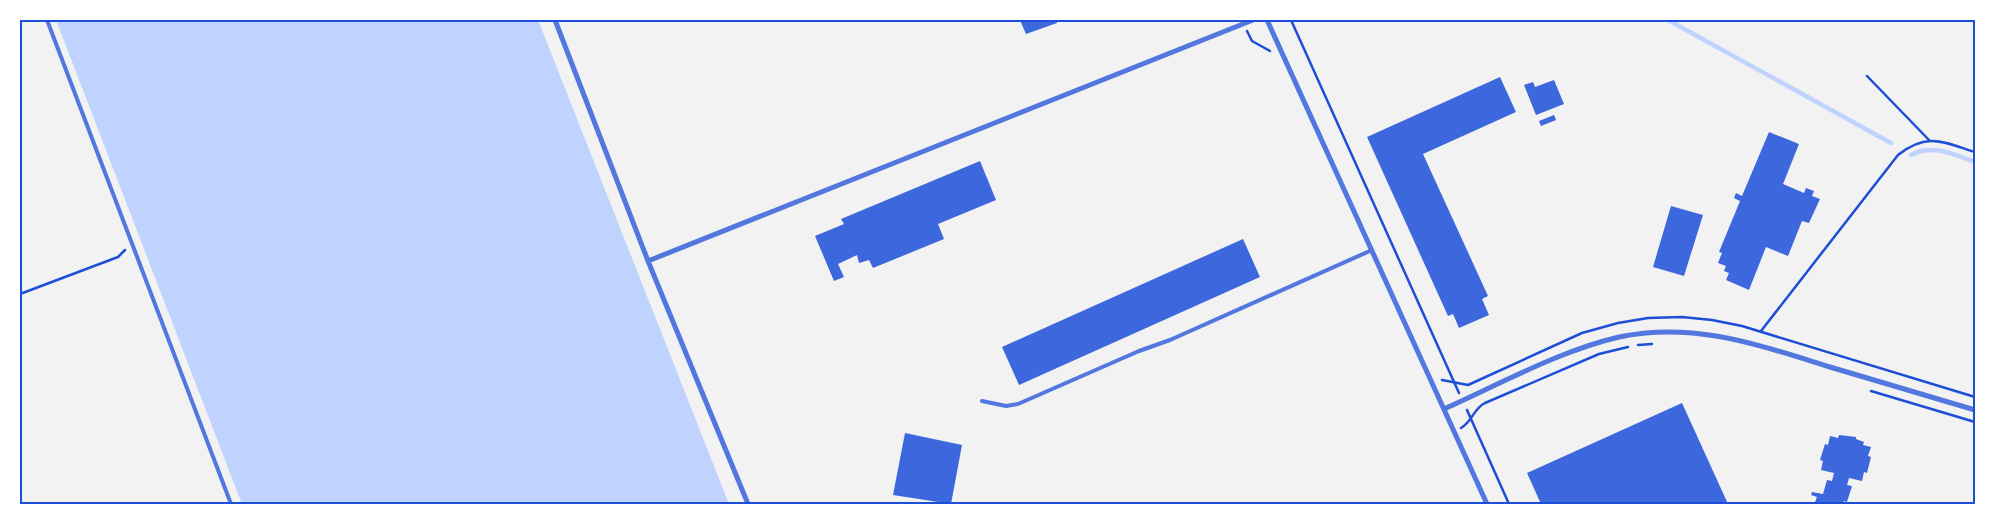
<svg xmlns="http://www.w3.org/2000/svg" width="1995" height="524" font-family="Overpass,sans-serif">
	<rect width="100%" height="100%" fill="#f2f2f2"/>
	<path fill="#bfd3fe" d="M56 20H538L729 504H242Z"/>
	<g fill="none" stroke-linecap="round" stroke-linejoin="round">
		<path stroke="#bfd3fe" stroke-width="4.5" d="M1668 20 1891 143
			M1911 155C1931 143 1955 155 1975 162"/>
	</g>
	<path fill="#3d67dc" d="M1020 20H1056L1057 23 1026 34Z
		M1500 77 1516 112 1423 154 1488 296 1482 299 1489 315 1459 328 1453 314 1448 316 1367 137Z
		M1554 80 1564 104 1536 115 1524 85 1533 82 1535 87Z
		M1554 115 1556 120 1541 126 1539 121Z
		M1769 132 1799 144 1783 184 1804 193 1806 188 1814 191 1812 196 1820 199 1809 223 1802 221 1788 256 1766 247 1749 290 1726 280 1729 273 1724 271 1726 266 1718 263 1722 253 1719 252 1740 201 1734 198 1736 193 1742 196Z
		M980 161 996 200 938 224 944 239 873 268 869 260 859 263 857 255 838 264 844 277 834 281 815 236 844 224 841 219Z
		M1671 206 1703 215 1684 276 1653 267Z
		M1243 239 1260 277 1019 385 1002 347Z
		M1682 403 1728 504H1541L1527 473Z
		M905 433 962 445 951 504 893 495Z
		M1839 435 1856 437V439L1864 442 1863 445 1871 447 1868 456 1871 457 1867 473 1864 472 1862 481 1849 478 1847 485 1852 486 1847 502 1844 501 1843 504H1812V502H1815L1817 497 1811 495 1812 492 1823 494 1827 480 1832 481 1834 473 1821 470 1823 461 1820 460 1825 444 1828 445 1830 436 1838 438Z"/>
	<g fill="none" stroke-linecap="round" stroke-linejoin="round">
		<path stroke="#1d4ed8" stroke-width="2.5" d="M1291 20 1459 393
			M1247 31 1252 41 1270 51
			M1867 76 1929 140
			M20 294 118 257 125 250
			M1761 331 1898 155C1927 132 1943 142 1975 152
			M1638 345 1652 344
			M1442 380 1468 385 1582 333 1618 323 1648 318 1682 317 1712 320 1742 326 1975 397
			M1871 391 1975 422
			M1467 410 1509 504
			M1461 428C1473 421 1473 409 1485 403L1599 354 1628 347"/>
		<path stroke="#5277de" stroke-width="4" d="M47 20 231 504
			M982 401 1006 406 1018 404 1139 351 1170 340 1372 250"/>
		<path stroke="#5277de" stroke-width="5" d="M555 20 648 261 748 504
			M1267 20 1487 504
			M648 261 1253 20
			M1444 409C1500 384 1559 351 1619 337 1693 321 1759 345 1830 367 1878 381 1927 396 1975 410"/>
	</g>
	<rect width="1995" height="524" fill="none" stroke="#ffffff" stroke-width="42"/>
	<rect x="21" y="21" width="1953" height="482" fill="none" stroke="#1d4ed8" stroke-width="2"/>
</svg>
